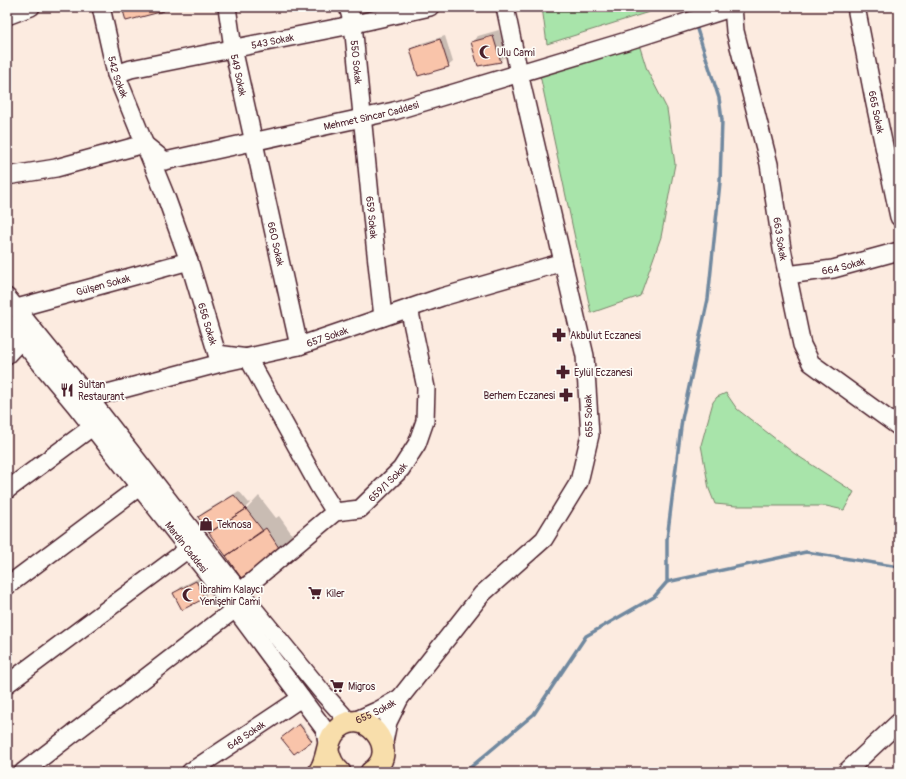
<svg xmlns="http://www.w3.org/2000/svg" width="906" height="779" font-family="Pangolin,sans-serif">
	<rect width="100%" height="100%" fill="#fcebe0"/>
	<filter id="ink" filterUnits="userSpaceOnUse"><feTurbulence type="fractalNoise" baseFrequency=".025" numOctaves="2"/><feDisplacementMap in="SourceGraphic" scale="8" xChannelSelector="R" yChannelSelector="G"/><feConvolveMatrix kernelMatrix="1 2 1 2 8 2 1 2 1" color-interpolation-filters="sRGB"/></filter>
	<g filter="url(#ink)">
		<path fill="#a8e4aa" stroke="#79826a" d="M542 7H665L547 44Z
			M638 41 647 70 667 109 675 164 661 237 640 296 591 313 540 75Z
			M726 393 737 409 795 454 854 492 844 510 826 506H736L715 504 709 489 701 445 713 402 717 397Z"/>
		<path fill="#0003" d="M499 30 506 55 500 61 472 42 478 36Z
			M445 36 453 62 448 66 411 49 415 45Z
			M239 491 249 503 252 501 242 511 243 513 259 496 276 518 279 516 294 537 281 550 199 517 204 512Z
			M202 576 210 591 204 597 175 593 181 587Z
			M300 723 312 739 294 753 283 738Z"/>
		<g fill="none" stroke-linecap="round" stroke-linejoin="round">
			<path stroke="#70889f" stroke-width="3.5" d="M688 7 692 16
				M667 582 806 552 899 567
				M465 772 534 714 586 636 654 597 667 582V539L682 419 708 299 720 182 722 120 719 98 695 23"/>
		</g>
		<path fill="#f9c4aa" stroke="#4a1f2b" d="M122 7H163L164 11 126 21Z
			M493 36 501 62 478 66 471 42Z
			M440 39 449 67 418 76 410 49Z
			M234 495 246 509 209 533 198 517Z
			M246 509 263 531 226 556 209 533Z
			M266 528 281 551 241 578 226 556Z
			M196 581 205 598 182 610 173 593Z
			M299 724 312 741 294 754 281 738Z"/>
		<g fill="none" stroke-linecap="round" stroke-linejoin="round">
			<g stroke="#4a1f2b" stroke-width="20">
				<g id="minor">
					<path id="s1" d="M101 7 116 74 166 197 189 261 217 354 248 358 318 485 335 512"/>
					<path id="s2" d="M227 7 233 48 299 346"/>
					<path id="s3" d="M348 7 353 24 373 226 383 317"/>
					<path id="s4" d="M733 7 735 31 769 164 782 249 802 345 811 363 899 427"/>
					<path id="s5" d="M856 7 874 99 899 217"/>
					<path d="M7 16 31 7"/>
					<path id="s6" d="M116 74 131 69 341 27 430 7"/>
					<path id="s7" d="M7 176 56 168 144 144 165 161 394 111 630 40 734 7"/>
					<path id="s8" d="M787 275 833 269 899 251"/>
					<path id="s9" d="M7 297 89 398 240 592 323 693 350 723 379 710 400 698"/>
					<path id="s10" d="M17 308 189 261"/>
					<path id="s11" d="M7 323 75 405 230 602 325 730 328 750"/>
					<path d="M7 355 21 340"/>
					<path id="s12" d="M89 398 217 364 299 346 442 297 563 262"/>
					<path d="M7 490 92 427"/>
					<path d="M7 586 139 487"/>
					<path id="s13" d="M240 592 335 512 360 509 401 469 417 444 425 421 426 388 409 308"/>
					<path d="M7 684 188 549"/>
					<path d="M383 747 388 722 400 698 482 594 544 539 579 482 590 435 585 356 519 73 505 7"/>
					<path d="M23 772 235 609"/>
					<path id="s14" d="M190 772 301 698"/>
					<path d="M846 772 899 722"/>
				</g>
			</g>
			<g stroke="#4a1f2b" stroke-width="24">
				<path id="major" d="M328 750C330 760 333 766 340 772
					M319 772C328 760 326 742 335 732 362 700 404 751 371 772"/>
			</g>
			<use href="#minor" stroke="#fdfcf7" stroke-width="17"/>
			<use href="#major" stroke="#f8deab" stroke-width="21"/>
		</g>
	</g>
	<defs>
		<g id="mosque-bare" transform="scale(1.08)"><path d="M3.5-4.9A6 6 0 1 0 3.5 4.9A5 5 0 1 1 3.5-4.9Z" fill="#4a1f2b" stroke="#fdfcf7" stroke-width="2.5" paint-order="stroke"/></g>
		<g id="pharmacy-bare" transform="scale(1.08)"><path d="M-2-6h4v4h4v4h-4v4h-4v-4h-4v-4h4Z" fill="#4a1f2b" stroke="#fdfcf7" stroke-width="2.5" paint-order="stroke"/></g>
		<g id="restaurant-bare" transform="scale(1.08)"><path d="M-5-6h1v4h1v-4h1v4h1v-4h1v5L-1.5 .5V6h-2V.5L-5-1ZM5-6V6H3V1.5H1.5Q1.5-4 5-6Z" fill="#4a1f2b" stroke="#fdfcf7" stroke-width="2.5" paint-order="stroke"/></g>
		<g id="shop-bare" transform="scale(1.08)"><path d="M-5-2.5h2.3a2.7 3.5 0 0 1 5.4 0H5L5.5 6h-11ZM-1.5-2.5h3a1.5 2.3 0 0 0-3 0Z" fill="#4a1f2b" stroke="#fdfcf7" stroke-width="2.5" paint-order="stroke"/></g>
		<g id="supermarket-bare" transform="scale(1.08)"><path d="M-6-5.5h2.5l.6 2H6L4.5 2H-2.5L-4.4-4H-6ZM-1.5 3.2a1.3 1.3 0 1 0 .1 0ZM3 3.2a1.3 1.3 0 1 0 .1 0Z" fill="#4a1f2b" stroke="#fdfcf7" stroke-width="2.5" paint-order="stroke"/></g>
	</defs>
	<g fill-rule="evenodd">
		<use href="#mosque-bare" x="486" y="52"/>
		<use href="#pharmacy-bare" x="559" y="335"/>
		<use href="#pharmacy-bare" x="563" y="372"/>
		<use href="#restaurant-bare" x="67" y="390"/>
		<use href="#pharmacy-bare" x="566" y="395"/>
		<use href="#shop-bare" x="206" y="524"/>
		<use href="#supermarket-bare" x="315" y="593"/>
		<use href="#mosque-bare" x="189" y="595"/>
		<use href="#supermarket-bare" x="337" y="686"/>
	</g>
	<g text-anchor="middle" stroke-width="3.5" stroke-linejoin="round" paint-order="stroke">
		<g font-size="10" fill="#4a1f2b" stroke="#fdfcf7">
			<text dy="4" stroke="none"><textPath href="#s6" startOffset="160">543 Sokak</textPath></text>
			<text dy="4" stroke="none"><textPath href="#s3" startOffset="56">550 Sokak</textPath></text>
			<text dy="4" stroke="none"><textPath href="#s2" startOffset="69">549 Sokak</textPath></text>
			<text dy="4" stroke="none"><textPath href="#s1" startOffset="72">542 Sokak</textPath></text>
			<text dy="4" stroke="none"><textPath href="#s5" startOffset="107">665 Sokak</textPath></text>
			<text dy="4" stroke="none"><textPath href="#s7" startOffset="379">Mehmet Sincar Caddesi</textPath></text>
			<text dy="4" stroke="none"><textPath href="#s3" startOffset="212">659 Sokak</textPath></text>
			<text dy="4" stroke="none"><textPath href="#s4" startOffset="237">663 Sokak</textPath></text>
			<text dy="4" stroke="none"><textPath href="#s2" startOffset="242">660 Sokak</textPath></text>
			<text dy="4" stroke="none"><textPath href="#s8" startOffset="57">664 Sokak</textPath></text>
			<text dy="4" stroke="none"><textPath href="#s10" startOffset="89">Gülşen Sokak</textPath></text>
			<text dy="4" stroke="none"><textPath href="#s1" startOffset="335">656 Sokak</textPath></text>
			<text dy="4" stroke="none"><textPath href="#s12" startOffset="246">657 Sokak</textPath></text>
			<text transform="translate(588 416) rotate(-92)" y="4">655 Sokak</text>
			<text dy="4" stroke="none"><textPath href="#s13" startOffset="188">659/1 Sokak</textPath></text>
			<text dy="4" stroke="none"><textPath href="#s11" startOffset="287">Mardin Caddesi</textPath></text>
			<text dy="4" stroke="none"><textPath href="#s9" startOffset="575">655 Sokak</textPath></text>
			<text dy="4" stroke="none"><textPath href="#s14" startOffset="67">648 Sokak</textPath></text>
		</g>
		<g font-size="10" fill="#4a1f2b" stroke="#fdfcf7" text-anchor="start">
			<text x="497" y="56">Ulu Cami</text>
			<text x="570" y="339">Akbulut Eczanesi</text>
			<text x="574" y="376">Eylül Eczanesi</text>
			<text x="78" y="388">Sultan<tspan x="78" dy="12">Restaurant</tspan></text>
			<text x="555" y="399" text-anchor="end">Berhem Eczanesi</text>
			<text x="217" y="528">Teknosa</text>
			<text x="200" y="593">İbrahim Kalaycı<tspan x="200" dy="12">Yenişehir Cami</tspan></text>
			<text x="326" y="597">Kiler</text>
			<text x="348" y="690">Migros</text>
		</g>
	</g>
	<rect width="906" height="779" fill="none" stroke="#fdfcf7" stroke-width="24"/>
	<rect x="12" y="12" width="882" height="755" fill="none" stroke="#4a1f2b" stroke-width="1.5" filter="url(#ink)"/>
</svg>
